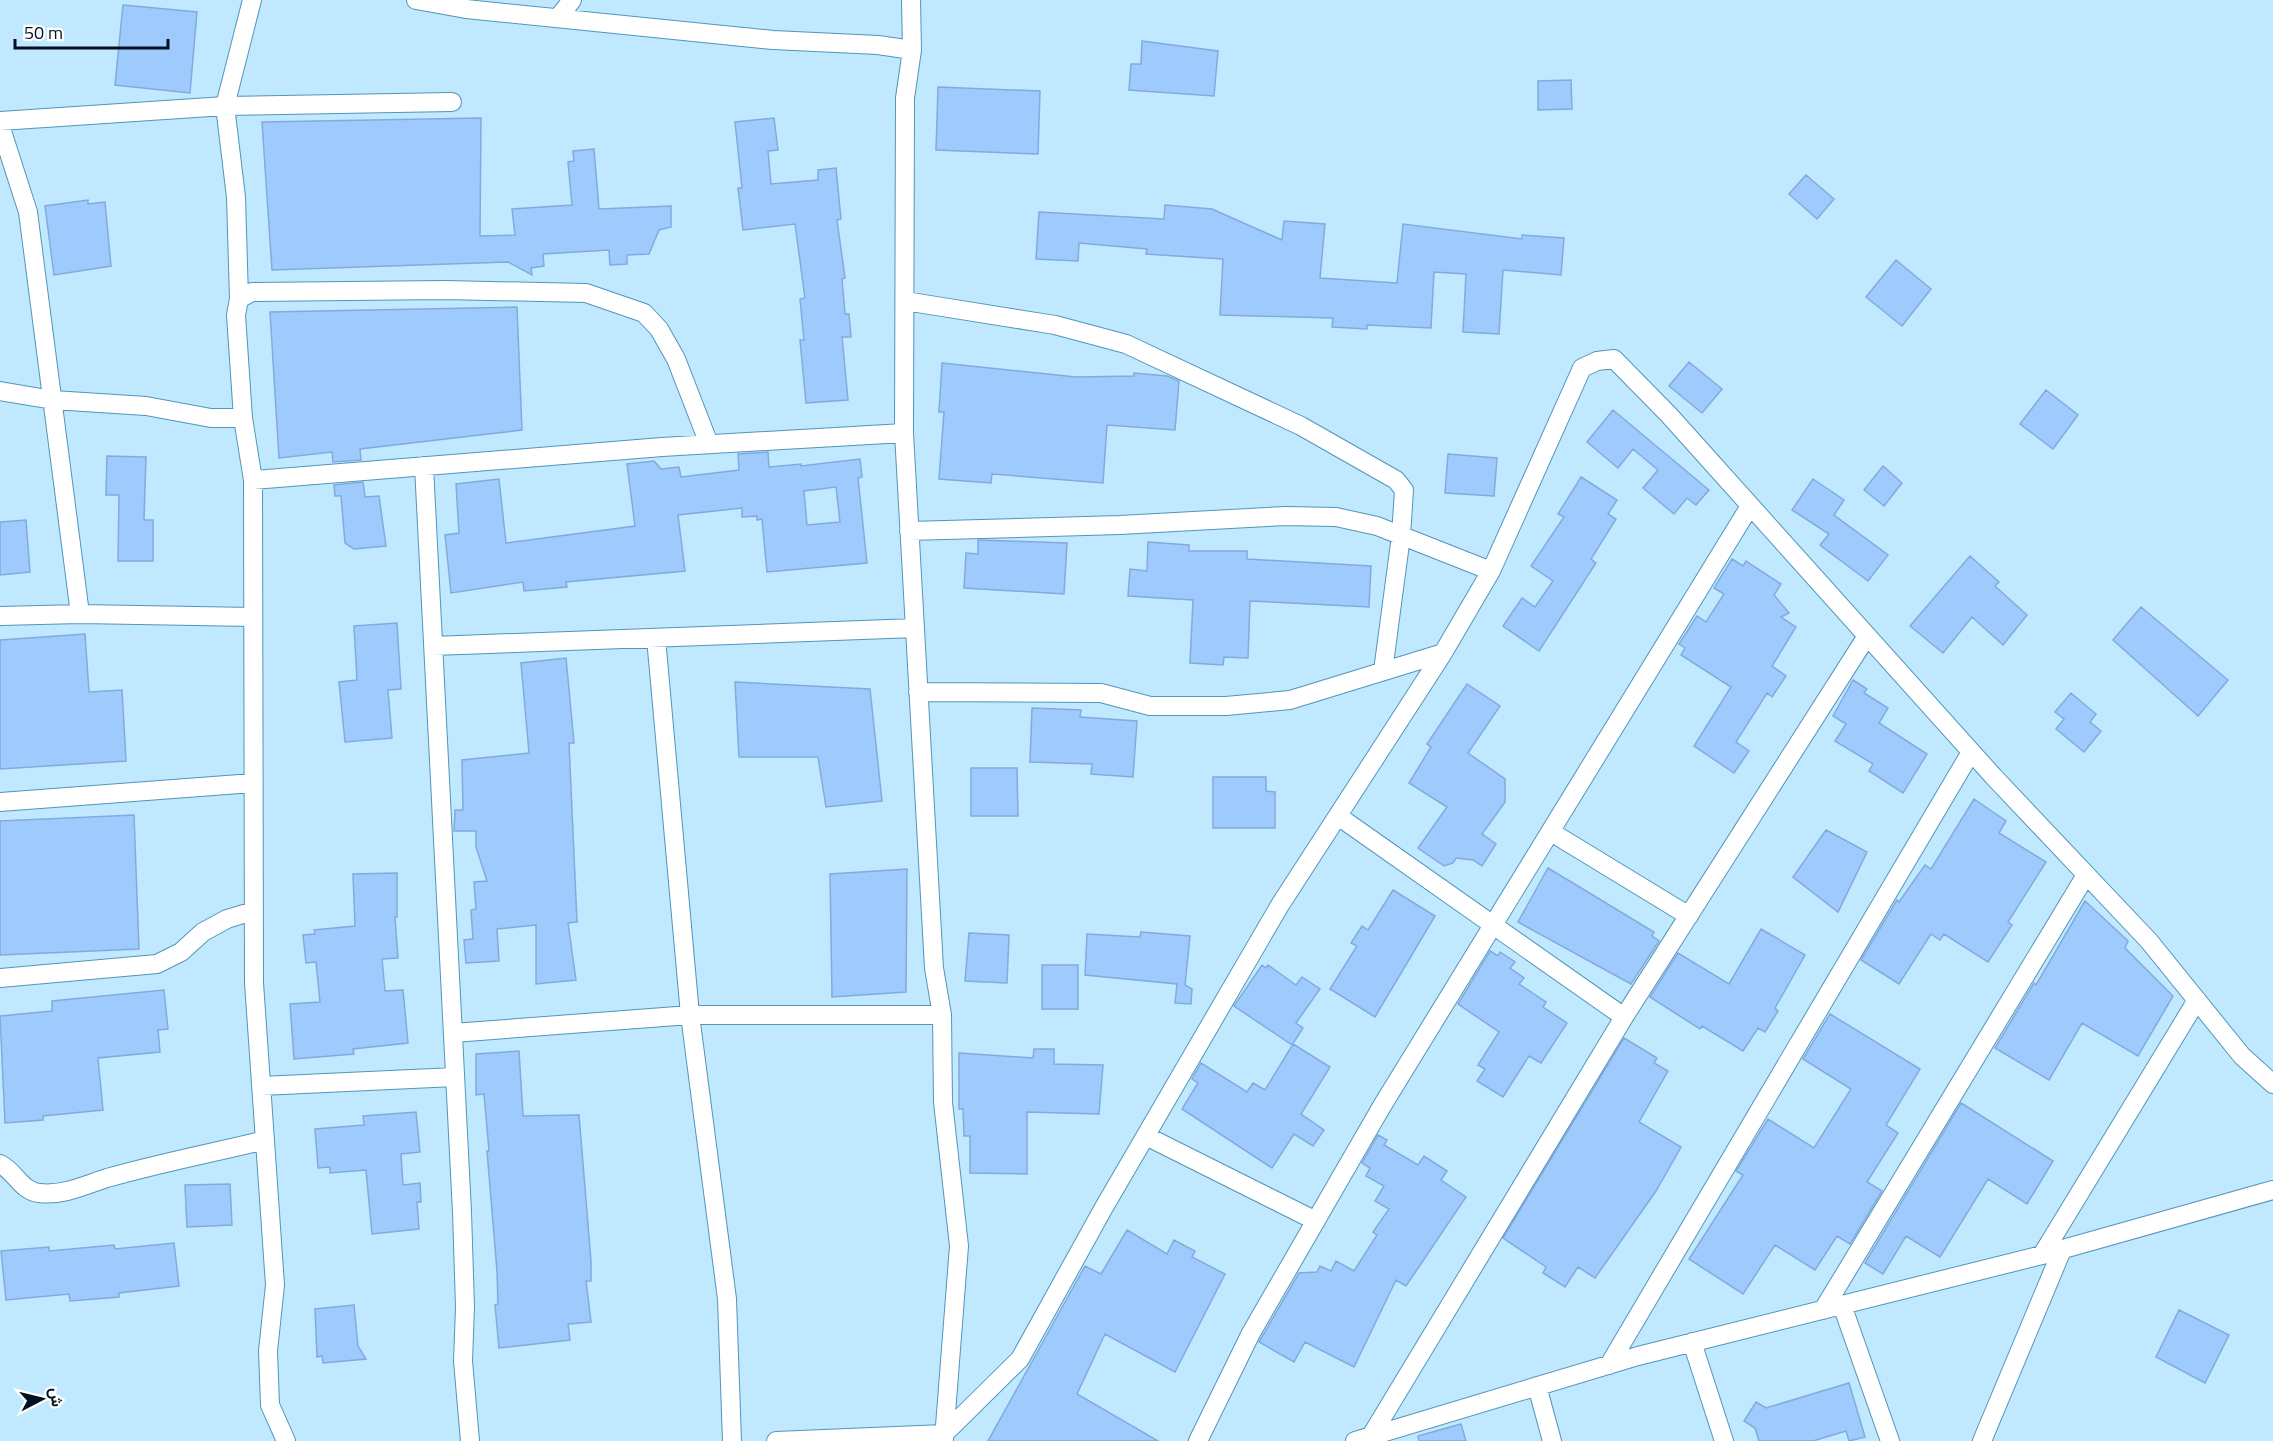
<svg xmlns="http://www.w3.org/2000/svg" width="2273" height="1441" font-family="'Titillium Web',Vazirmatn,sans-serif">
	<rect width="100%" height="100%" fill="#c0e8ff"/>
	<path fill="#9fcafe" stroke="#81abdd" stroke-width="1.5" fill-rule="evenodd" d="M123 5 197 12 190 93 115 85Z
		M1142 41 1218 51 1214 96 1129 90 1131 64H1141Z
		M1571 80 1572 109 1538 110V81Z
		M938 87 1040 91 1038 154 936 150Z
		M481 118 480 236 515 235 512 209 572 205 568 162 574 161 573 151 594 149 599 209 671 206V227L659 230 649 254 627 255V264L610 265 609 250 543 254 544 266 531 268 532 275 508 262 272 270 262 122Z
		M774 118 778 150 768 151 771 184 818 180V170L836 168 841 219 837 220 845 278 842 279 845 314H849L851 337H842L848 400 806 403 800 340H804L800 299 805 298 795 224 743 230 738 188H742L735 122Z
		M1806 175 1834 199 1817 219 1789 194Z
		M88 200V204L105 202 111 266 54 275 45 206Z
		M1165 205 1212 209 1282 240 1284 221 1325 224 1320 278 1397 283 1403 224 1522 239V235L1564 238 1561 275 1503 270 1499 334 1463 332 1466 274 1434 272 1431 328 1367 325V329L1332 327 1333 318 1220 315 1223 259 1146 254 1147 249 1079 243 1078 261 1036 259 1039 212 1164 219Z
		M1896 260 1931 289 1902 326 1866 297Z
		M517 307 522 430 360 449 361 460 333 462 332 452 279 458 270 312Z
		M1689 362 1722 389 1702 413 1669 386Z
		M942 363 1076 377 1134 376V373L1167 376 1179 381 1175 430 1107 425 1103 483 992 474 991 483 939 479 944 412H939Z
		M2046 390 2078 415 2053 449 2020 424Z
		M1613 410 1709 490 1696 505 1687 498 1674 514 1643 488 1658 470 1633 449 1618 468 1587 442Z
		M768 452 769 467 801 464V466L860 459 862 477 858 478 867 563 767 572 762 519 757 520V516L742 517V508L678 515 685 571 566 582 567 587 524 591 523 582 451 593 445 535 459 533 456 484 499 479 506 543 635 526 627 464 654 461 661 469 679 467 681 477 739 470 738 454ZM836 487 840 522 807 525 804 491Z
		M1448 454 1497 458 1494 496 1445 493Z
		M107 456 146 457 144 520H153V561H118L119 495H106Z
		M1883 466 1902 483 1884 506 1864 490Z
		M1581 477 1617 500 1608 514 1616 519 1591 559 1596 563 1539 651 1503 626 1522 598 1535 607 1553 581 1531 566 1564 517 1558 514Z
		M1813 479 1844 500 1834 515 1888 555 1868 581 1820 545 1829 534 1792 510Z
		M363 482 365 497 379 496 386 546 354 549 345 543 341 496H335L334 485Z
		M26 520 30 572 0 575V522Z
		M978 540 1067 543 1064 594 964 588 966 553 978 554Z
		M1148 542 1189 545V551H1247V559L1371 566 1369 607 1250 601 1248 658 1224 657 1223 665 1190 663 1193 600 1128 596 1130 569 1147 571Z
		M1970 556 1999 582 1995 586 2027 615 2003 645 1972 617 1943 653 1910 626Z
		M1732 559 1743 566 1746 561 1781 584 1774 595 1789 613 1781 617 1796 627 1772 666 1786 676 1772 697 1767 693 1736 742 1749 751 1734 773 1694 746 1731 687 1681 655 1685 648 1679 644 1697 616 1706 622 1724 594 1714 588Z
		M2141 607 2228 680 2198 716 2113 640Z
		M397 623 401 689 388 690 392 738 345 742 339 682 357 680 354 626Z
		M85 634 89 692 122 690 126 761 0 769V640Z
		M566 658 574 743H569L577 922 568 923 576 980 536 984V925L497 929 499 961 466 963 464 940 473 939 471 910 476 909 474 882 487 881 476 847V831H454L455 810H463L462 760 529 753 521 663Z
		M1853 680 1867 689 1864 693 1888 708 1879 723 1927 754 1903 793 1869 771 1873 764 1835 741 1846 724 1833 716Z
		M735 682 870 689 882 801 826 807 818 757H739Z
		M1467 684 1500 706 1468 753 1505 779V802L1482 834 1496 844 1482 866 1473 860 1456 858 1453 863 1444 866 1418 848 1447 807 1409 783 1431 747 1427 744Z
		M2071 693 2096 714 2090 722 2101 731 2084 752 2056 729 2064 719 2055 712Z
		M1032 708 1081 710 1080 717 1137 721 1133 777 1091 774 1092 764 1030 762Z
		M971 768H1017L1018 816H971Z
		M1213 777H1266V791L1275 792V828H1213Z
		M1974 799 2006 821 1999 833 2046 862 2008 922 2012 925 1988 962 1944 934 1940 940 1931 934 1899 984 1861 960 1897 900 1899 902 1925 865 1931 869Z
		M134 815 139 949 0 955V821Z
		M1826 830 1867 852 1838 912 1793 877Z
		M1548 868 1654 932 1652 936 1659 941 1631 984 1518 922Z
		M907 869 906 992 832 997 830 874Z
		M397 873V917H395L398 958 382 959 385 991 403 990 408 1043 353 1049 354 1054 294 1059 290 1004 320 1002 316 962 306 963 303 935 315 934 314 930 355 926 353 874Z
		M1393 890 1435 916 1375 1017 1330 989 1357 946 1351 943 1362 926 1368 930Z
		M2085 901 2128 941 2125 948 2173 996 2138 1056 2082 1023 2049 1080 1995 1048 2034 983 2036 985Z
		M1761 929 1805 955 1775 1008 1778 1011 1765 1032 1758 1028 1743 1051 1702 1026 1700 1029 1650 997 1678 953 1729 984Z
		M1141 932 1190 936 1185 985 1192 989 1191 1004 1175 1003 1177 984 1085 975 1087 934 1140 937Z
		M969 933 1009 935 1007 983 965 981Z
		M1490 951 1498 956 1500 952 1515 962 1510 968 1524 978 1519 984 1546 1002 1543 1007 1567 1023 1541 1063 1529 1056 1503 1097 1477 1081 1485 1069 1478 1065 1499 1032 1458 1004Z
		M1042 965H1078V1009H1042Z
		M1262 965 1266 968 1268 965 1296 985 1302 977 1320 989 1296 1023 1303 1028 1292 1045 1234 1006Z
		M164 990 168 1029 158 1030 160 1052 98 1058 103 1110 43 1116V1120L5 1123 0 1016 52 1011V1001Z
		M1830 1014 1920 1069 1886 1125 1898 1133 1867 1182 1882 1191 1850 1244 1837 1236 1815 1270 1775 1245 1743 1294 1689 1259 1743 1175 1736 1171 1768 1119 1814 1148 1851 1089 1803 1059Z
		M1624 1038 1657 1058 1654 1063 1668 1071 1639 1122 1681 1147 1656 1191 1595 1278 1578 1267 1565 1287 1543 1273 1546 1267 1503 1238Z
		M1293 1044 1330 1067 1301 1114 1324 1130 1313 1146 1294 1134 1272 1168 1182 1109 1198 1083 1192 1079 1201 1063 1247 1092 1253 1083 1265 1090Z
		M1034 1049H1054V1064L1103 1065 1099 1114 1027 1112V1174L970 1173V1136H964L963 1109H959V1053L1033 1058Z
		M519 1051 523 1116 579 1115 591 1261V1281H586L591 1322 568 1324 570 1340 499 1348 495 1305 498 1304 497 1271 487 1151H489L484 1094 476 1095V1054Z
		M1961 1103 2053 1161 2027 1204 1988 1179 1940 1257 1906 1236 1883 1274 1865 1263Z
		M416 1112 420 1152 401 1154 403 1185 420 1183 421 1202H417L419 1229 372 1234 366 1170 330 1173V1167L318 1168 315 1129 364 1125 363 1116Z
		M1378 1135 1387 1140 1384 1145 1418 1165 1424 1156 1447 1171 1441 1180 1466 1197 1406 1286 1396 1280 1354 1367 1305 1342 1294 1362 1259 1342 1299 1273 1317 1272 1320 1266 1331 1271 1336 1261 1354 1271 1377 1235 1373 1232 1389 1209 1375 1201 1384 1186 1366 1176 1370 1168 1362 1163Z
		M230 1184 232 1225 187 1227 185 1185Z
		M1127 1230 1167 1254 1174 1240 1195 1251 1192 1257 1225 1274 1175 1372 1105 1334 1077 1394 1158 1441H988L1085 1266 1101 1274Z
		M174 1243 179 1286 119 1293V1297L70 1301 69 1294 6 1300 1 1251 49 1247V1251L114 1245 115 1249Z
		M354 1305 358 1346 366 1359 323 1363 322 1356 317 1357 315 1309Z
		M2179 1310 2229 1335 2205 1383 2156 1357Z
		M1849 1383 1865 1437 1849 1441 1846 1431 1813 1441H1759L1755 1428 1744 1421 1756 1402 1766 1408Z
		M1461 1424 1466 1441H1419L1418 1436Z"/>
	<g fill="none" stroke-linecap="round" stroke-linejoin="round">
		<g stroke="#5295b9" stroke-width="20">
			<path id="street" d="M416 0 466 9 773 40 878 45 912 50 905 98 904 433 934 968 942 1015 943 1102 959 1246 944 1439
				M911 0 912 50
				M558 18 572 0
				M0 121 225 106 452 102
				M0 125 28 212 80 614
				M239 299 236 197 225 106 252 0
				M905 301 1055 325 1126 344 1301 426 1396 480 1404 490 1401 536 1383 671
				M0 391 53 400 146 406 211 418H243L253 480 254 983 275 1285 268 1351 270 1405 286 1441
				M243 418 236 315 239 299 252 292 445 290 586 293 644 313 659 329 676 359 709 444
				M424 466 462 1212 465 1307 463 1361 470 1441
				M253 480 662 447 904 433
				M909 531 1120 525 1285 516 1336 517 1377 526 1491 571
				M0 616 80 614 253 617
				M656 638 690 1015 727 1299 732 1441
				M433 646 915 628
				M918 692 1101 693 1150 706H1226L1290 700 1443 653
				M0 802 253 783
				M1338 816 1624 1017
				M1551 832 1689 916
				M0 978 157 964 181 952 203 932 227 919 253 911
				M453 1033 690 1015H942
				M261 1086 455 1077
				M1146 1136 1316 1221
				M0 1164C15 1171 21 1191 39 1193 63 1196 85 1185 107 1178 159 1163 212 1153 265 1140
				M2042 1255 2197 1000
				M1842 1305 1890 1441
				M1823 1310 2086 875
				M1692 1342 1724 1441
				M1609 1365 1971 752
				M1537 1386 1552 1441
				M776 1441 944 1434 1020 1359 1103 1209 1280 905 1443 653 1491 571 1582 368 1597 361 1614 359 1669 415 1993 776 2149 941 2242 1056 2273 1084
				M1198 1441 1251 1333 1382 1106 1750 506
				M1355 1441 1638 1356 2042 1255 2273 1190
				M1372 1441 1371 1436 1624 1017 1867 636
				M1982 1441 2062 1250"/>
		</g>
		<use href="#street" stroke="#fff" stroke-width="18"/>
	</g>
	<g transform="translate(42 1399) rotate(83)" stroke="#ffffff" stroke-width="4.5" paint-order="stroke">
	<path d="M0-4.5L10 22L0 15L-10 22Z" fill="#00121f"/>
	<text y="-9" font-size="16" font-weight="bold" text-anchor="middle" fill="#00121f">ش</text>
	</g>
	<path d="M15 39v9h153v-9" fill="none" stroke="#00121f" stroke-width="3"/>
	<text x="24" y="39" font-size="18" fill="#00121f" stroke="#ffffff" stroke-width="4.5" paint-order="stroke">50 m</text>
</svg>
